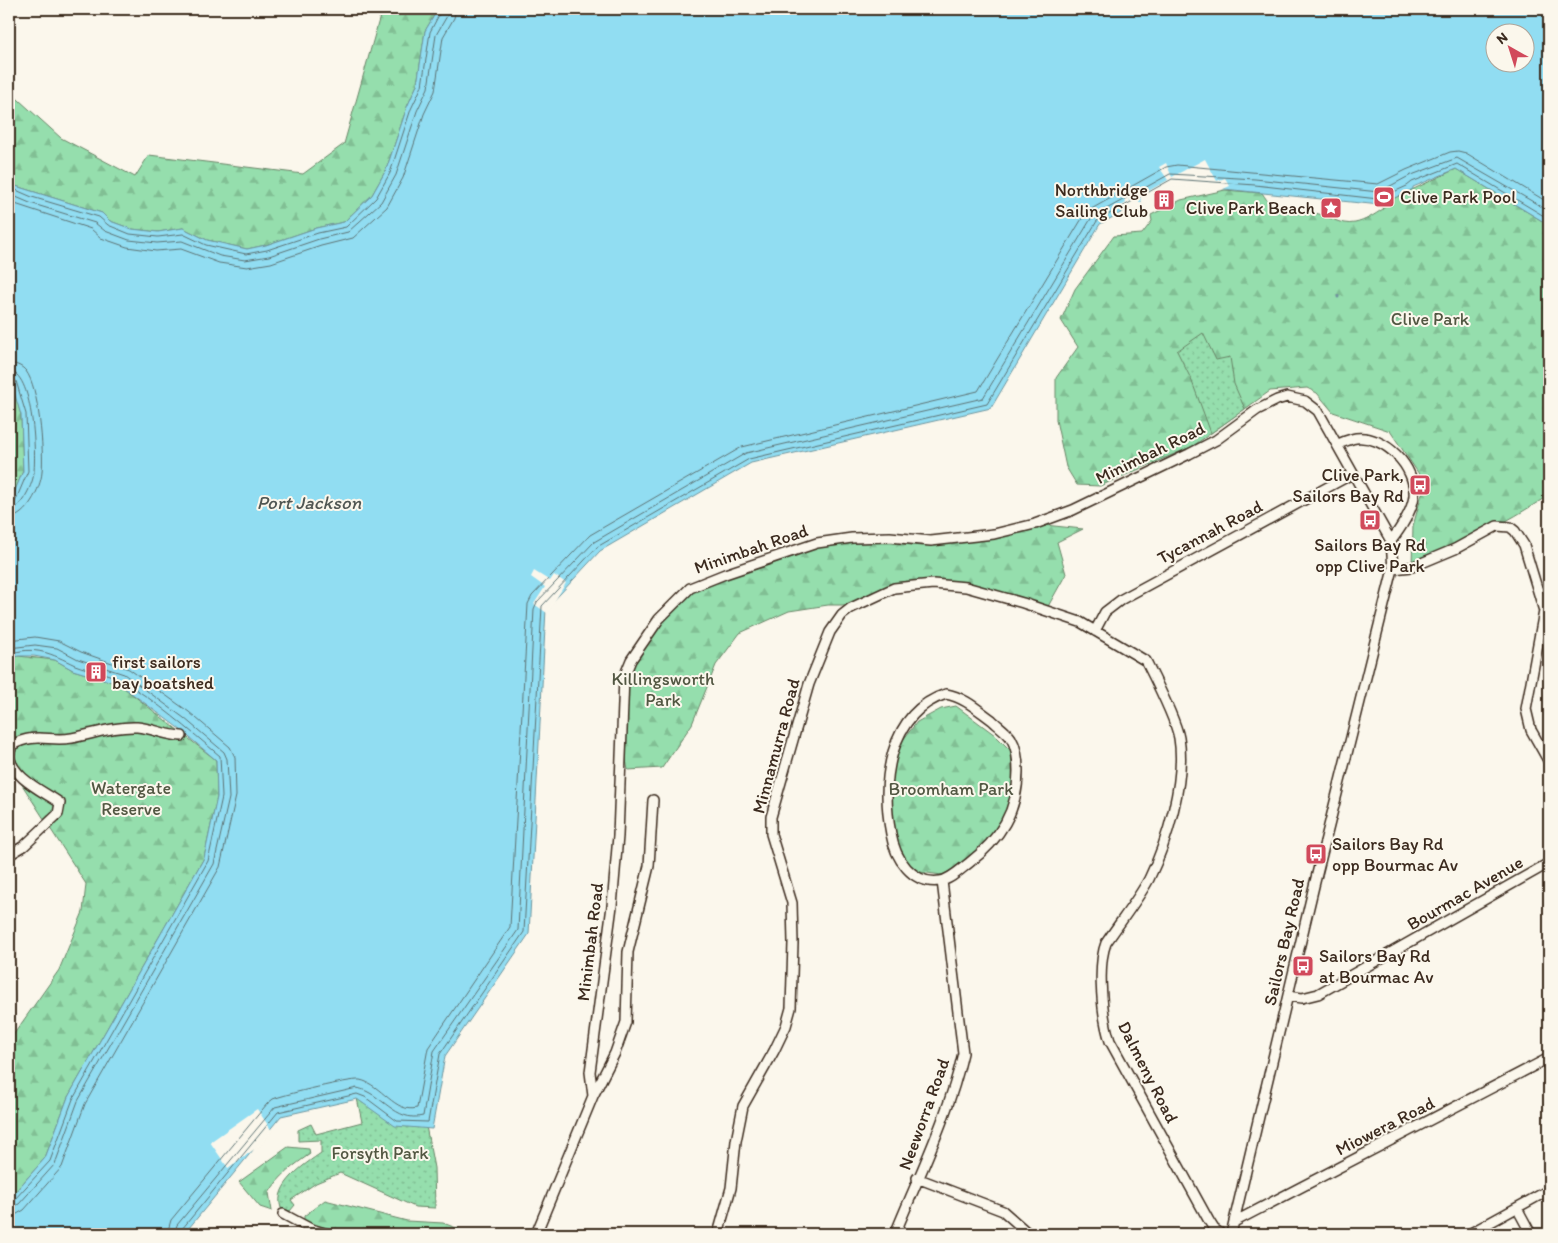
<svg xmlns="http://www.w3.org/2000/svg" width="1558" height="1243" font-family="Itim,sans-serif">
	<defs>
		<pattern id="forest-firs" width="22" height="20" patternUnits="userSpaceOnUse" patternTransform="scale(1.25)"><rect width="22" height="20" fill="#95dead"/><path d="M5 1l3.5 6h-7zM16 11l3.5 6h-7z" fill="#81bf94"/></pattern>
		<pattern id="park-dots" width="8" height="8" patternUnits="userSpaceOnUse" patternTransform="scale(1.25)"><rect width="8" height="8" fill="#95dead"/><path d="M2 2h.1M6 6h.1" fill="none" stroke="#81bf94" stroke-width="1.8" stroke-linecap="round"/></pattern>
	</defs>
	<rect width="100%" height="100%" fill="#fbf7ec"/>
	<filter id="ink" filterUnits="userSpaceOnUse"><feTurbulence type="fractalNoise" baseFrequency=".02" numOctaves="2"/><feDisplacementMap in="SourceGraphic" scale="10" xChannelSelector="R" yChannelSelector="G"/><feConvolveMatrix kernelMatrix="1 2 1 2 8 2 1 2 1" color-interpolation-filters="sRGB"/></filter>
	<g filter="url(#ink)">
		<path fill="url(#forest-firs)" stroke="#688466" d="M382 9H438L425 31 417 85 407 107 386 170 372 195 344 222 316 228 266 245 247 249 207 240 183 228 158 232 132 229 110 221 102 213 9 184V91L61 138 135 177 149 155 303 174 344 144Z
			M1456 169 1549 225V495C1505 524 1460 546 1412 567L1413 526 1425 483 1390 431 1333 412 1317 393 1307 388 1270 391 1193 446 1100 486 1077 485 1066 467 1056 420V378L1078 347 1061 320 1075 289 1114 236 1142 234 1152 221 1151 215 1181 200 1225 190 1262 193C1265 197 1268 203 1272 205 1284 213 1301 211 1314 213 1329 215 1339 226 1355 223 1365 221 1374 215 1383 209L1380 205Z
			M9 369 21 415 23 471 9 505Z
			M1035 524 1083 529 1057 542 1066 574 1046 610 951 586 910 585 855 605H828L789 611 740 633 716 665 692 724 662 768 628 770 621 735 624 677 659 619 690 588 795 549 852 538 921 546Z
			M18 656 55 660 73 670 119 684 216 760 217 797 204 858 68 1097 45 1158 9 1199V1041L59 970 83 912 86 884 19 780 9 777V660Z
			M956 706 995 735 1011 751 1014 803 1002 832 971 859 942 875 920 872 901 858 890 833 889 776 899 745 917 722 941 709Z
			M288 1147 309 1149 310 1154C294 1165 279 1176 269 1193L272 1211 260 1207 239 1182Z
			M325 1200 407 1221 443 1223 459 1229 456 1234C406 1234 351 1241 304 1222V1216Z"/>
		<path fill="url(#park-dots)" stroke="#688466" d="M1203 333 1216 360 1230 357 1234 384 1245 409 1211 433 1191 379 1177 351Z
			M357 1098 426 1126 434 1168 435 1208 415 1207 340 1173 316 1183 291 1200 295 1205 290 1211 281 1208C273 1185 305 1164 321 1153V1140L298 1141V1130L311 1124 316 1134 362 1122Z"/>
		<path fill="#91ddf2" stroke="#6f959d" fill-rule="evenodd" d="M438 9H1549V225L1456 169 1413 187V189L1380 205 1175 184 1100 224 991 408 751 463 600 551 546 609 529 934 445 1056 432 1129 395 1126 357 1099 281 1116 184 1234H9V1199L45 1158 68 1097 204 858 217 797 216 760 177 727 119 684 73 670 55 660 34 656H18L9 660V505L23 471 21 415 9 376V268L11 255 9 250V184L102 213 110 221 132 229 158 232 183 228 207 240 247 249 266 245 316 228 344 222 372 195 386 170 407 107 417 85 425 31ZM1496 32H1526V62H1496Z"/>
		<path fill="#fbf7ec" d="M1205 159 1217 181 1225 178 1230 186 1221 190 1175 186 1143 204 1139 196 1168 180 1159 167 1166 163 1172 177Z
			M1125 190 1130 201 1137 197 1141 205 1125 214 1121 206 1126 203 1121 192Z
			M534 571 550 581 554 575 566 583 547 613 534 604 545 587 531 577Z
			M257 1109 272 1131 259 1146 228 1168 210 1142Z"/>
		<g fill="none" stroke-linecap="round" stroke-linejoin="round">
			<path stroke="#5d7273" stroke-width="1" d="M9 187 32 197 99 217 108 225 130 234 158 237 183 234 206 245 246 254 267 250 318 233 346 227 376 198 390 173 411 109 422 86 430 32 442 9
				M9 194 30 203 95 223 105 231 129 240 157 243 182 241 220 256 245 260 269 256 319 239 348 232 381 202 396 175 417 111 428 88 436 35 447 16 448 9
				M9 202 91 229 101 238 127 247 156 251 181 249 219 263 247 267 271 263 321 246 353 238 387 207 403 178 424 114 435 91 443 37 454 18 456 9
				M9 363C15 364 21 365 26 371 39 388 44 450 42 472 41 488 26 518 9 518
				M9 371C33 372 36 451 34 471 34 483 21 510 9 511
				M9 377 16 381 26 414 28 471 15 502 9 505
				M9 640 35 637 59 641 81 652 129 669 189 712 230 747 235 757 236 796 220 867 85 1104 62 1167 24 1210 17 1214 9 1215
				M9 648 35 645 57 648 78 659 124 674 184 718 224 752 227 759 229 798 214 864 78 1101 55 1164 19 1204 9 1208
				M9 654C35 645 52 654 75 665 90 671 108 672 122 681 157 701 189 730 220 756L222 797 208 861 73 1099 50 1161 14 1200 9 1202
				M167 1234 171 1220 267 1104 273 1099C286 1094 349 1079 360 1080 381 1084 395 1114 417 1108L428 1048 510 927 528 604 532 596 590 535 742 447 978 391 1086 212 1166 167 1177 165 1378 184 1406 170 1450 152 1458 151 1466 153 1549 203
				M174 1234 177 1225 275 1107 357 1088C382 1093 395 1123 423 1116L434 1051 518 930 534 609 537 602 594 542 746 453 983 398 1092 217 1170 174 1255 179 1379 192 1409 176 1457 158 1549 211
				M181 1234 182 1229 278 1112 357 1094 365 1097 397 1121 428 1122 440 1054 524 932 542 606 597 547 749 459 987 404 1097 221 1172 179 1255 185 1378 199 1407 186 1412 182 1457 164 1549 219"/>
			<path stroke="#6f959d" stroke-width="3" d="M1338 296V297"/>
			<g stroke="#3b2a1e" stroke-width="12">
				<path id="street" d="M1338 444C1343 442 1350 439 1356 438 1385 435 1416 467 1414 496 1412 512 1401 528 1391 541
					M1393 569 1412 567 1455 549 1497 526 1510 527 1515 531 1524 545 1544 611 1526 709 1531 730 1549 762
					M1095 631 1105 612 1122 599 1352 474
					M946 694C964 697 978 710 992 720 998 726 1006 731 1011 738 1017 748 1018 760 1018 771 1018 811 1000 839 969 863 961 869 950 880 940 881 912 885 895 858 891 834 881 783 888 713 946 694Z
					M9 755 12 745C35 732 49 742 72 738 94 734 114 726 137 727 152 728 167 736 182 736
					M9 755C12 778 43 791 60 803L58 814 24 846 9 855
					M1288 996 1302 998 1318 994 1549 863
					M593 1096 590 1072 612 906 618 836 624 677 631 660 659 619 690 588 725 574 817 543 852 538 890 537 931 541 994 534 1035 524 1073 510 1189 454 1216 440 1257 410 1277 400 1287 397 1305 401 1318 411 1391 541 1393 569 1314 886 1231 1234
					M917 1178 1003 1211 1029 1234
					M1517 1208 1531 1234
					M283 1214 311 1229 328 1234
					M1234 1222 1549 1058
					M536 1234 593 1096 615 1053 626 1022 628 952 649 866 653 800
					M718 1234 731 1188 736 1141 743 1106 774 1051 786 1026 791 1008 793 943 792 903 771 834V817L809 684 830 632 842 615 851 608 894 588 933 584 966 587 1023 603 1080 622 1146 661C1155 679 1176 720 1179 738 1186 780 1167 842 1149 879 1137 901 1120 922 1106 943 1097 966 1102 1017 1110 1041L1209 1221 1214 1229 1221 1234
					M895 1234C919 1175 949 1115 963 1053L942 881
					M1469 1234 1549 1190"/>
			</g>
			<use href="#street" stroke="#fbf7ec" stroke-width="9"/>
		</g>
	</g>
	<defs>
		<g id="stadium-square" transform="scale(1.125)"><rect x="-9" y="-9" width="18" height="18" rx="4" fill="#d1495b" stroke="#fbf7ec"/><path d="M0-5a6.5 5 0 1 0 0 10a6.5 5 0 1 0 0-10ZM-3.5-1.8h7v3.6h-7Z" fill="#fff"/></g>
		<g id="building-square" transform="scale(1.125)"><rect x="-9" y="-9" width="18" height="18" rx="4" fill="#d1495b" stroke="#fbf7ec"/><path d="M-4-6H4V6H1V3H-1V6H-4ZM-2.5-4.3h1.7v1.8h-1.7ZM.8-4.3h1.7v1.8H.8ZM-2.5-1h1.7V.8h-1.7ZM.8-1h1.7V.8H.8Z" fill="#fff"/></g>
		<g id="sight-square" transform="scale(1.125)"><rect x="-9" y="-9" width="18" height="18" rx="4" fill="#d1495b" stroke="#fbf7ec"/><path d="M0-6L1.8-2.2L6-1.7L2.9 1.2L3.7 5.4L0 3.3L-3.7 5.4L-2.9 1.2L-6-1.7L-1.8-2.2Z" fill="#fff"/></g>
		<g id="bus-square" transform="scale(1.125)"><rect x="-9" y="-9" width="18" height="18" rx="4" fill="#d1495b" stroke="#fbf7ec"/><path d="M-5-6H5V4H4V6H2V4H-2V6H-4V4H-5ZM-3.5-4V0h7V-4ZM-3.5 1.2v1.5H-2V1.2ZM2 1.2v1.5H3.5V1.2Z" fill="#fff"/></g>
	</defs>
	<g fill-rule="evenodd">
		<use href="#stadium-square" x="1384" y="197"/>
		<use href="#building-square" x="1164" y="200"/>
		<use href="#sight-square" x="1331" y="208"/>
		<use href="#bus-square" x="1420" y="485"/>
		<use href="#bus-square" x="1370" y="520"/>
		<use href="#building-square" x="96" y="672"/>
		<use href="#bus-square" x="1316" y="854"/>
		<use href="#bus-square" x="1303" y="966"/>
	</g>
	<g text-anchor="middle" stroke-width="4" stroke-linejoin="round" paint-order="stroke">
		<g font-size="18" fill="#3b2a1e" stroke="#fbf7ec" text-anchor="start">
			<text x="1148" y="196" text-anchor="end">Northbridge<tspan x="1148" dy="21">Sailing Club</tspan></text>
			<text x="1400" y="203">Clive Park Pool</text>
			<text x="1315" y="214" text-anchor="end">Clive Park Beach</text>
			<text x="1404" y="481" text-anchor="end">Clive Park,<tspan x="1404" dy="21">Sailors Bay Rd</tspan></text>
			<text x="1370" y="551" text-anchor="middle">Sailors Bay Rd<tspan x="1370" dy="21">opp Clive Park</tspan></text>
			<text x="112" y="668">first sailors<tspan x="112" dy="21">bay boatshed</tspan></text>
			<text x="1332" y="850">Sailors Bay Rd<tspan x="1332" dy="21">opp Bourmac Av</tspan></text>
			<text x="1319" y="962">Sailors Bay Rd<tspan x="1319" dy="21">at Bourmac Av</tspan></text>
		</g>
		<g font-size="18" fill="#525742" stroke="#fbf7ec">
			<text x="1430" y="325">Clive Park</text>
			<text x="663" y="685">Killingsworth<tspan x="663" dy="21">Park</tspan></text>
			<text x="131" y="794">Watergate<tspan x="131" dy="21">Reserve</tspan></text>
			<text x="951" y="795">Broomham Park</text>
			<text x="380" y="1159">Forsyth Park</text>
		</g>
		<g font-size="18" fill="#3b2a1e" stroke="#fbf7ec">
			<text transform="translate(1150 453) rotate(-26)" y="6">Minimbah Road</text>
			<text transform="translate(1210 532) rotate(-28)" y="6">Tycannah Road</text>
			<text transform="translate(751 549) rotate(-19)" y="6">Minimbah Road</text>
			<text transform="translate(776 746) rotate(-75)" y="6">Minnamurra Road</text>
			<text transform="translate(1465 893) rotate(-30)" y="6">Bourmac Avenue</text>
			<text transform="translate(590 942) rotate(-83)" y="6">Minimbah Road</text>
			<text transform="translate(1284 942) rotate(-77)" y="6">Sailors Bay Road</text>
			<text transform="translate(1148 1072) rotate(63)" y="6">Dalmeny Road</text>
			<text transform="translate(924 1114) rotate(-70)" y="6">Neeworra Road</text>
			<text transform="translate(1385 1126) rotate(-27)" y="6">Miowera Road</text>
		</g>
		<g font-size="19" font-style="italic" fill="#505753" stroke="#fbf7ec">
			<text x="309" y="509">Port Jackson</text>
		</g>
	</g>
	<rect width="1558" height="1243" fill="none" stroke="#fbf7ec" stroke-width="30"/>
	<rect x="15" y="15" width="1528" height="1213" fill="none" stroke="#3b2a1e" stroke-width="2" filter="url(#ink)"/>
	<g transform="translate(1510 48) rotate(321)"><circle r="24" fill="#fbf7ec" stroke="#aea59a"/>
	<path d="M0-4L9 19L0 12L-9 19Z" fill="#d1495b"/>
	<text y="-8" font-size="14" font-weight="bold" text-anchor="middle" fill="#3b2a1e">N</text>
	</g>
</svg>
